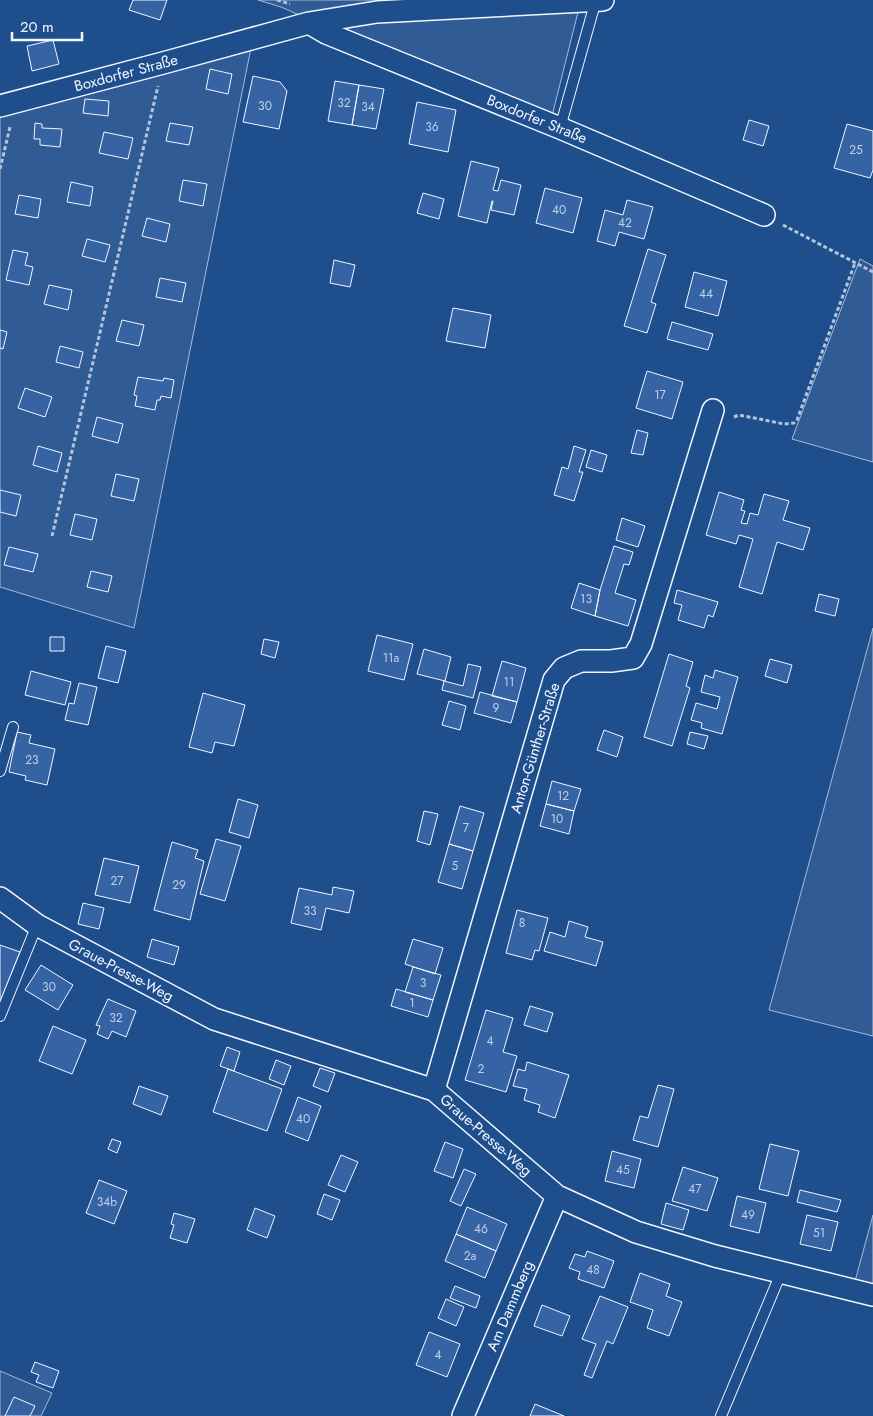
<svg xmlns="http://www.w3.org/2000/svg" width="873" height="1416" font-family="Jost,sans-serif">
	<rect width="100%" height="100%" fill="#1f4e8c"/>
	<path fill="#305b95" stroke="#a8bbd7" d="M258 0H581L550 124 281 7Z
		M251 48 134 628 0 587V115Z
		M860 259 873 266V462L792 439Z
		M873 628V1036L769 1010Z
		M873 1215V1301L851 1296Z
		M0 1371 52 1393 41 1416H0Z"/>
	<path fill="#3563a3" stroke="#f2f6ff" d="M133 0H167L160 20 129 10Z
		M53 40 59 64 32 71 27 46Z
		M210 69 232 74 228 94 206 89Z
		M253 76 280 82 287 91 279 129 243 122Z
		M335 81 359 85 352 125 328 121Z
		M359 85 384 89 376 129 352 125Z
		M85 99 109 101 108 116 83 113Z
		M417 102 456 110 448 152 409 144Z
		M749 120 769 126 763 146 743 140Z
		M35 123 42 124V128L62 129 60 147 40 145V139H34Z
		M170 123 193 127 189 145 166 141Z
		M847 124 873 131V170L870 178 834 168Z
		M104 132 133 138 128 159 99 153Z
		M471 161 499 168 493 190 498 191 501 180 521 185 514 215 491 210 493 201H492L487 223 458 216Z
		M183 180 207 184 203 206 179 201Z
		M71 182 93 187 90 206 67 202Z
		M545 188 582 198 573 233 536 223Z
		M423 193 444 199 439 219 417 213Z
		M19 195 41 199 38 218 15 214Z
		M627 200 653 207 644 239 619 232 615 246 597 241 605 210 623 215Z
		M147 218 170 224 166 242 142 236Z
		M87 239 110 245 105 262 82 256Z
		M648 249 666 255 651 302 656 304 647 333 624 326Z
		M13 250 28 253 25 265 33 267 29 285 6 280Z
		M334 260 355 265 350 287 330 283Z
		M694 272 727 281 718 316 685 307Z
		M160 278 186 283 182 302 156 297Z
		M49 285 72 290 68 310 44 304Z
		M453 308 491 315 485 348 446 341Z
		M122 320 144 325 139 346 116 341Z
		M672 322 713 334 708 350 667 339Z
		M0 330 7 332 3 349 0 348Z
		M60 346 83 352 79 368 56 362Z
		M647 371 683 382 672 419 636 408Z
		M138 377 163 381 164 378 174 380 171 398 161 396 160 400H157L155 410 135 406 137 396 134 395Z
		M25 388 52 397 45 417 18 408Z
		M97 417 123 424 118 443 92 436Z
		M637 430 648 433 643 455 631 453Z
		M38 446 62 453 57 472 33 465Z
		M574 446 586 450 579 472H583L574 501 554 495 562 467 568 469Z
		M591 450 607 455 602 472 586 467Z
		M116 474 139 479 134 501 111 496Z
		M0 490 21 495 16 516 0 512Z
		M719 492 744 500 741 510 745 511 741 523 747 524 750 513 758 515 764 494 789 501 783 520 810 528 803 550 777 542 762 594 739 587 753 539 739 535 736 544 706 535Z
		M75 514 97 519 92 540 70 535Z
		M622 518 645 526 638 547 616 540Z
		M614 546 633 552 629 565 624 564 615 593 636 600 628 626 595 616 600 590Z
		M9 547 38 554 33 572 4 565Z
		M91 571 112 576 108 592 87 587Z
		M579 583 600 590 595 616 571 608Z
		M677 590 718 602 713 617 708 615 704 628 678 620 682 605 674 603Z
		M819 594 839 599 835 616 815 611Z
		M377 635 413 644 404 680 368 671Z
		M50 637H64V651H50Z
		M264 639 279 642 275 658 261 654Z
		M106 646 126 651 118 683 98 678Z
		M424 649 451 657 445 681 417 674Z
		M669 654 693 662 686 686 690 688 672 746 644 737Z
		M770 659 792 665 787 683 765 676Z
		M502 661 526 668 517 702 492 696Z
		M468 664 481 667 473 698 442 690 444 681 463 686Z
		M715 670 738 677 722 734 701 728 702 723 691 720 696 703 717 709 720 697 701 692 705 675 713 678Z
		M31 671 71 682 65 705 25 695Z
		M79 683 97 687 88 725 65 720 69 703 74 704Z
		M480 692 517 702 511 723 474 713Z
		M203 693 245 705 234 746 215 742 212 753 189 747Z
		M449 701 466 706 460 730 442 725Z
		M604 730 623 737 617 757 597 750Z
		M17 732 31 735 29 743 55 749 47 785 25 780 26 776 9 772Z
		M690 732 708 736 704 749 687 744Z
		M552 781 581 789 574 811 546 804Z
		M238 799 258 805 249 838 229 832Z
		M546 804 574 811 569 834 540 826Z
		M460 806 484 813 473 851 449 844Z
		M424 811 438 814 430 845 417 841Z
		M216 839 241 846 225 901 200 894Z
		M172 842 198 850 195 858 204 861 190 920 154 910Z
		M449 844 473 851 462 889 438 882Z
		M104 858 139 866 130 903 95 895Z
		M333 887 354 891 349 913 326 908 321 930 291 923 299 888 332 895Z
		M83 903 104 908 99 929 78 924Z
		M517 910 548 918 539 951 535 950 532 960 506 953Z
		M569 921 588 927 585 937 603 942 596 966 544 951 550 932 565 937Z
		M152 939 179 947 174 965 147 957Z
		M413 939 443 948 435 974 405 964Z
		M0 945 20 952 0 1002Z
		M41 965 73 985 58 1010 25 990Z
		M413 967 441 975 433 1000 405 992Z
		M396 989 433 1000 428 1017 391 1006Z
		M108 999 136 1011 126 1037 112 1031 108 1039 97 1034 100 1026 96 1025Z
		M530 1006 553 1013 547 1032 524 1025Z
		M486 1010 513 1018 503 1052 517 1056 506 1092 465 1080Z
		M53 1026 86 1040 72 1074 39 1061Z
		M227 1047 240 1052 234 1071 220 1066Z
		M276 1060 291 1066 284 1085 269 1079Z
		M527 1062 569 1075 555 1118 538 1112 540 1105 524 1100 527 1089 513 1086 518 1069 525 1071Z
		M320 1068 335 1073 328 1092 313 1086Z
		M228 1069 282 1089 267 1131 213 1112Z
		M658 1085 674 1089 658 1147 633 1140 640 1116 648 1118Z
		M139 1086 168 1096 161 1115 133 1104Z
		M298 1097 321 1106 308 1141 285 1132Z
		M112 1139 121 1142 117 1153 108 1149Z
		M445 1142 463 1149 453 1178 434 1171Z
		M770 1144 799 1151 788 1196 759 1189Z
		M612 1151 641 1159 634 1188 605 1181Z
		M341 1155 358 1162 345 1192 328 1185Z
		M683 1167 718 1178 707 1211 672 1201Z
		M464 1169 476 1174 461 1206 450 1201Z
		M99 1180 127 1191 114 1224 86 1213Z
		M800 1190 841 1200 837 1212 797 1202Z
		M324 1194 340 1200 332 1220 317 1214Z
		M737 1196 766 1203 759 1233 730 1226Z
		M666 1203 689 1210 683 1230 661 1224Z
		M467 1207 507 1224 496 1251 456 1234Z
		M255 1208 275 1216 267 1238 247 1230Z
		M174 1213 195 1219 187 1243 170 1238 174 1225 171 1224Z
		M807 1215 838 1222 831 1251 800 1244Z
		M456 1234 496 1251 485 1278 445 1261Z
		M587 1251 614 1261 604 1288 578 1279 580 1272 569 1268 575 1254 585 1257Z
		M640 1273 670 1284 666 1296 682 1302 669 1336 647 1328 653 1310 630 1302Z
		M455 1286 480 1296 476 1308 450 1298Z
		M600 1296 628 1307 613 1344 607 1341 592 1378 584 1375 596 1344 582 1339Z
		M446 1299 464 1307 456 1326 438 1318Z
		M542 1305 570 1316 562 1336 534 1326Z
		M429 1332 460 1344 447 1377 416 1365Z
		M35 1362 59 1371 53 1388 36 1382 39 1375 31 1372Z
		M14 1397 35 1406 30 1416H5Z
		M535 1404 564 1416H530Z"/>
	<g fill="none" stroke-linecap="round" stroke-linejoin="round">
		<g stroke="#f2f6ff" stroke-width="12">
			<path id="service" d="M560 128 596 0
				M0 771 13 727
				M0 1016 37 925
				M721 1416 781 1273"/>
		</g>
		<g stroke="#f2f6ff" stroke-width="24">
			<path id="minor" d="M309 23 326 33 560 128 764 215
				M0 106 163 63 309 23 377 12 603 0
				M0 898 37 925 214 1019 434 1090 557 1196 636 1232 715 1256 873 1295
				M434 1090 554 680 564 668 581 661H611L633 658 641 644 713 410
				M463 1416 557 1196"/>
		</g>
		<path stroke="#b3c4dc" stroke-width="3" stroke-dasharray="4 2.5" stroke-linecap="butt" d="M277 0 290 4
			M0 169 10 127
			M783 225 873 272
			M734 417 739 415 784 424 794 423 797 420 855 263
			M52 536 158 86"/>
		<use href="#service" stroke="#1f4e8c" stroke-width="10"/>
		<use href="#minor" stroke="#1f4e8c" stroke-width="21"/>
	</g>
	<g text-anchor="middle" stroke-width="4" stroke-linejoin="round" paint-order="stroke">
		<g font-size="12" fill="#c3d1e8">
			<text x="344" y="107">32</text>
			<text x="265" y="110">30</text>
			<text x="368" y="111">34</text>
			<text x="432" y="131">36</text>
			<text x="856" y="154">25</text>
			<text x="559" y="214">40</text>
			<text x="625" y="227">42</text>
			<text x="706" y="298">44</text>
			<text x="660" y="399">17</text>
			<text x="586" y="603">13</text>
			<text x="391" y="662">11a</text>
			<text x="509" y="686">11</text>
			<text x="496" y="712">9</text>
			<text x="32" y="764">23</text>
			<text x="563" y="800">12</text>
			<text x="557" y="823">10</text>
			<text x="466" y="832">7</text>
			<text x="455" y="870">5</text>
			<text x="117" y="885">27</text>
			<text x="179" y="889">29</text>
			<text x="310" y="915">33</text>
			<text x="522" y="927">8</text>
			<text x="423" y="987">3</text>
			<text x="49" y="991">30</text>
			<text x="412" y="1007">1</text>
			<text x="116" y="1022">32</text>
			<text x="490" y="1045">4</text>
			<text x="481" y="1073">2</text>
			<text x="303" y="1123">40</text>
			<text x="623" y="1174">45</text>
			<text x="695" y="1193">47</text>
			<text x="107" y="1206">34b</text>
			<text x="748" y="1219">49</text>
			<text x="481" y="1233">46</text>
			<text x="819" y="1237">51</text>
			<text x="470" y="1260">2a</text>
			<text x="593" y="1274">48</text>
			<text x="438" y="1359">4</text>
		</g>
		<g font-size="15" fill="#f2f6ff" stroke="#1f4e8c">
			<text transform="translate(126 73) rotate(-15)" y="5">Boxdorfer Straße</text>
			<text transform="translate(537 119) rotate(22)" y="5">Boxdorfer Straße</text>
			<text transform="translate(535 748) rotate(-73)" y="5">Anton-Günther-Straße</text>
			<text transform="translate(121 970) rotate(28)" y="5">Graue-Presse-Weg</text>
			<text transform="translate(486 1135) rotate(41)" y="5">Graue-Presse-Weg</text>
			<text transform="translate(510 1306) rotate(-67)" y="5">Am Dammberg</text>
		</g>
	</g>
	<path d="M12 32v8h70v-8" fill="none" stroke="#f2f6ff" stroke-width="2.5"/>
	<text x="20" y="32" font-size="15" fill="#f2f6ff" stroke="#1f4e8c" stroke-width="4" paint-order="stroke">20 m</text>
</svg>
